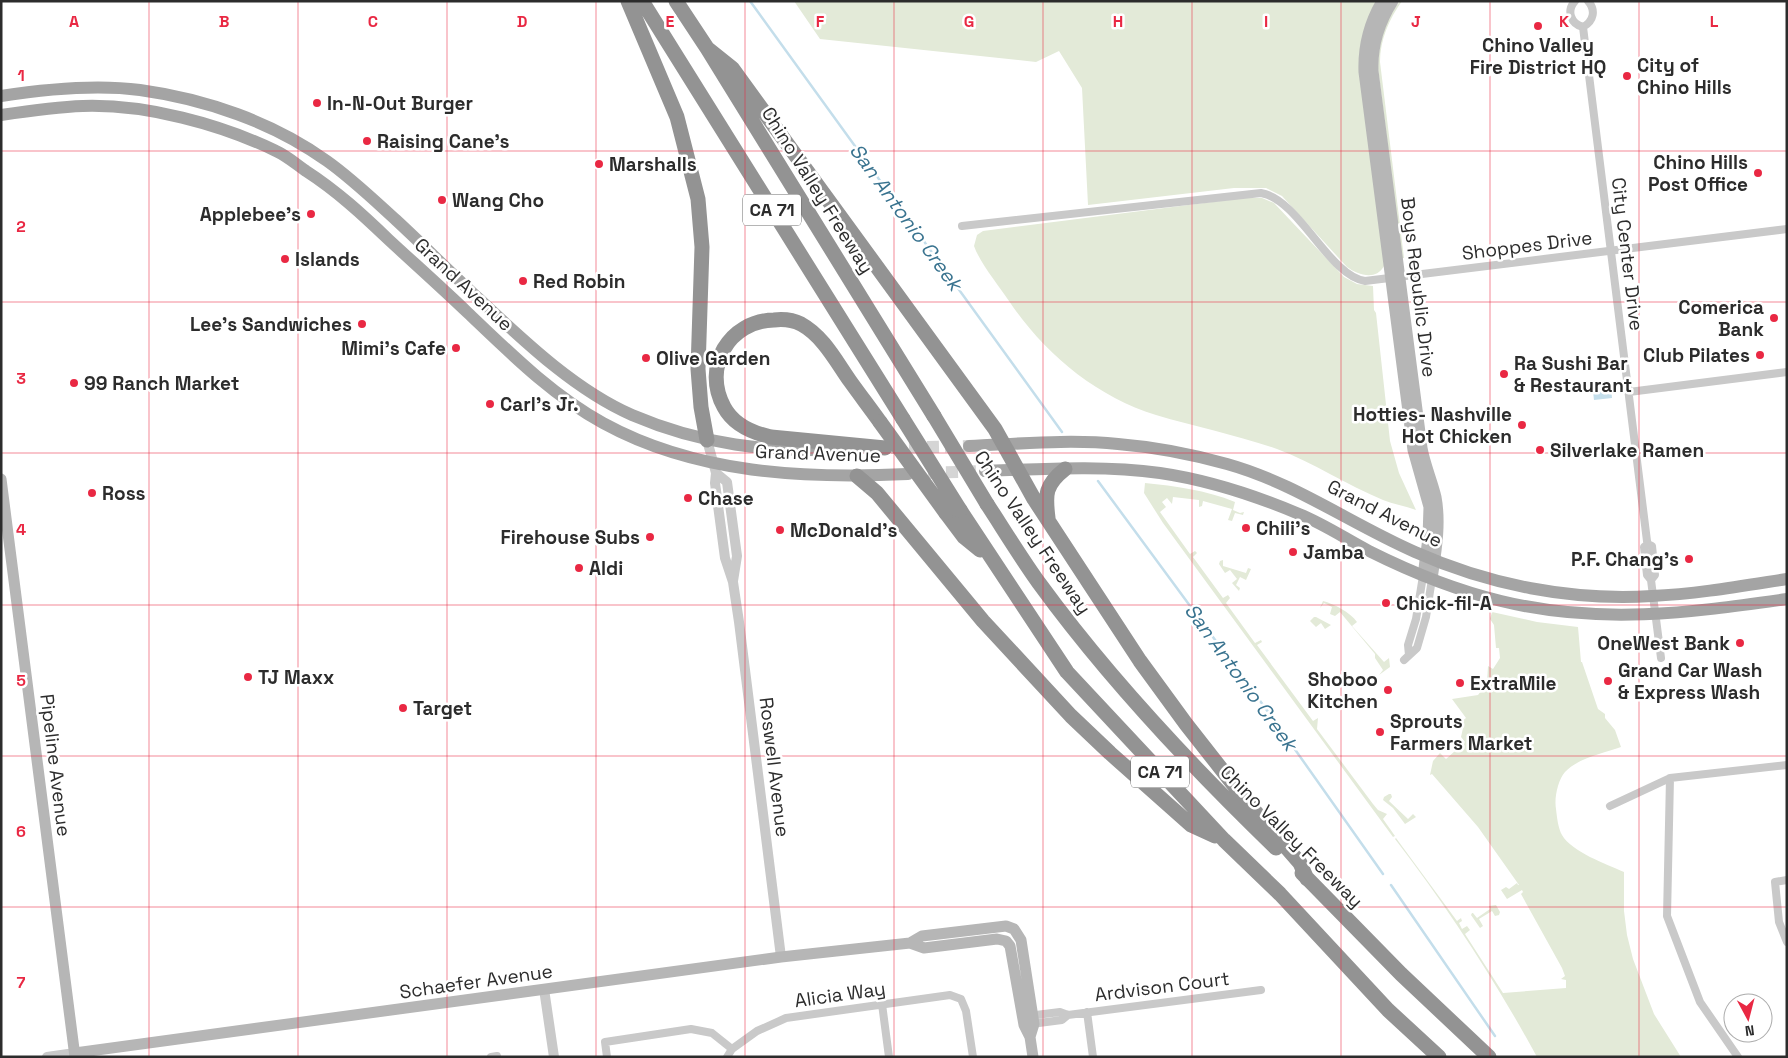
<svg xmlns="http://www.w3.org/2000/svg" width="1788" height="1058" font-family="'Space Grotesk',sans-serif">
	<rect width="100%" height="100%" fill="#fff"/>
	<path fill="#e3ead8" d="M794 1H1376L1384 266C1376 281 1358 275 1347 267L1282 196 1266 188H1234L1088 205 1082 88 1059 51 1036 62 820 39Z
		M1400 1H1402C1389 19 1380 40 1380 62L1404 258H1402L1378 68C1378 44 1385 20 1400 1Z
		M1244 198H1262L1274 203 1344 277 1357 284 1373 286 1374 310 1376 313 1390 441 1399 473 1416 510C1405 506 1393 504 1383 500 1347 485 1314 463 1277 449 1237 435 1196 427 1156 415 1095 396 1044 353 1009 301 999 286 980 263 974 246L977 235 983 231Z
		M1145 483C1175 486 1206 490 1235 502L1233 510 1240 513 1244 512 1243 515 1235 513 1232 521 1228 520 1232 509 1203 501 1202 506 1199 507V500L1173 497 1172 504 1167 498 1162 502 1166 507 1160 512 1190 554 1195 551 1197 553 1193 557 1223 598 1228 595 1230 598 1226 603 1255 643 1261 640 1262 642 1257 645 1313 721 1318 718 1317 729 1373 804 1378 810 1387 814 1383 819 1395 836 1393 837 1163 523 1144 493Z
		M1223 560V566L1246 573 1248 568 1251 569 1246 580 1240 577 1236 585 1240 588 1239 591 1232 583 1237 579 1230 570 1225 573 1219 564 1220 561Z
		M1323 601C1334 604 1350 612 1357 622L1352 626 1384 662 1389 658 1390 667 1379 675 1383 670 1375 658V654L1340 612 1335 616 1330 614 1332 607 1324 603 1320 608Z
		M1492 612 1537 622 1578 627 1581 662H1582L1598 709 1605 714V718L1615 730 1621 747C1604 753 1578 758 1565 772 1558 780 1554 798 1556 809 1557 817 1558 828 1562 835 1572 852 1606 864 1624 872V911L1627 935 1633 959 1654 1014 1681 1057H1537C1495 980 1448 908 1395 839L1396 838 1457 921 1461 918 1462 921 1459 923 1462 929 1467 926 1470 930 1465 934 1503 993 1566 988V980L1561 979 1565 976 1562 968 1521 894 1523 892 1522 890 1507 899 1501 890 1506 887 1509 889 1517 883 1518 885H1519L1478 827 1432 774 1430 775 1433 761 1440 753 1446 759 1465 742 1461 737 1463 728 1461 722 1466 718 1452 699 1478 695 1487 683 1488 666 1493 669 1500 658 1499 648H1496L1494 625 1490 619Z
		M1314 617H1316L1331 625 1325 629 1321 623 1316 627 1310 621Z
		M1389 794H1391L1392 797 1389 801 1408 819 1413 814 1416 817 1405 824 1393 808 1383 800 1384 797Z
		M1496 905 1500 912 1499 915 1495 916 1492 911 1479 919 1483 926 1480 928 1471 915 1472 913H1473L1477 918 1490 909 1489 906Z"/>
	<path fill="#c4deeb" d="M1611 389 1612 398 1594 400 1593 391Z"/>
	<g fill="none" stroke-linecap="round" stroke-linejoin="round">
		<path stroke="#c4deeb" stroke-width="2.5" d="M750 1 1062 432
			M1098 481 1277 724 1383 874
			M1391 885 1495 1036"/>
		<path stroke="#d5d5d5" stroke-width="12" stroke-dasharray="12 6" stroke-linecap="butt" d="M891 448 969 446
			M928 473 985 471"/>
		<path stroke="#c9c9c9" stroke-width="8" d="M1575 1C1566 11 1571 24 1583 27 1594 21 1596 10 1588 1
			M1583 27 1647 541 1648 544 1652 546 1655 575 1651 580
			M962 226 1261 193C1299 199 1329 276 1365 281L1787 229
			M1629 392 1787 372
			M1648 544 1644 547 1647 575 1651 580 1661 658
			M1409 655 1408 645 1416 619 1423 576
			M1404 660 1417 648 1426 617 1432 579
			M1670 778 1667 916 1700 1002 1738 1057
			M1610 806 1670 778 1787 765
			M1787 880 1775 882 1779 922 1787 942
			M882 1004 889 1057
			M1087 1012 1093 1057
			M1028 1016 1060 1012 1068 1015 1261 990
			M1031 1024 1062 1020 1068 1015
			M491 1057 497 1056
			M607 1057 605 1042 691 1029 712 1033 732 1049
			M727 1057 732 1049 757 1031 786 1018 950 995 961 999 966 1011 973 1057"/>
		<path stroke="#c9c9c9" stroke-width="10" d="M707 440 716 473 715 483 725 558 733 582 739 622 781 957
			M716 473 727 482 737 556 733 581
			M544 989 554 1057
			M47 1057 75 1053"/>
		<path stroke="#b6b6b6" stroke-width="11" d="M1382 1C1369 23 1363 46 1364 72L1413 450 1429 507 1428 538 1423 576
			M1393 1C1379 23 1372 46 1373 71L1422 448C1425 465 1432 480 1436 497 1441 524 1436 552 1432 579
			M1 479 75 1057
			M910 943 924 948 997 939 1006 941 1010 946 1024 1025 1030 1037
			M75 1053 781 957 910 943 922 936 1006 926 1014 929 1021 940 1034 1024 1030 1037 1033 1057"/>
		<path stroke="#a4a4a4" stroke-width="12" d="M1 96C46 89 95 84 140 90 205 99 273 122 327 161 351 178 374 200 396 220 424 246 451 273 479 299 524 341 575 390 632 415 702 445 767 452 843 450
			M1 115C28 111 56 107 83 106 146 104 220 124 276 151 287 156 296 164 306 171 337 191 363 215 389 240 415 264 442 288 468 313 510 353 552 395 603 423 696 474 805 479 908 474
			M969 446C1018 444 1069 439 1118 444 1155 447 1191 454 1227 464 1295 483 1351 524 1415 552 1489 585 1571 601 1652 596 1697 594 1742 586 1787 579
			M985 471C1043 469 1102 465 1160 473 1208 480 1254 495 1299 514 1324 524 1346 539 1369 551 1411 572 1455 590 1501 601 1600 625 1688 613 1787 599"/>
		<path stroke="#939393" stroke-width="15" d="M628 1 677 117 698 199 702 247 698 369 701 407 707 440
			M642 1 903 419
			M676 1 707 48 934 416
			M707 48 732 68 995 429 1034 499 1140 661 1186 724 1252 808 1300 863 1307 879
			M880 422C870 408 860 395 850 381 836 361 823 336 801 324 793 320 783 319 774 320 729 321 702 367 724 407 733 424 753 433 771 437L885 448
			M857 476 877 493 983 621 1071 716 1110 753 1191 825 1215 836
			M987 504C1004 530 1021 558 1039 583 1109 679 1191 766 1276 848
			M960 510 1067 672 1224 840 1280 894 1388 1010 1439 1057
			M946 513 964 537 980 550
			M1048 518C1045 494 1045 485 1065 469
			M1302 873 1401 974 1489 1057"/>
		<path stroke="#939393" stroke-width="15" d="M934 416 987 504
			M903 419 960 510
			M880 422 946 513"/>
	</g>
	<path fill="none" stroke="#e92843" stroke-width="1" stroke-opacity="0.55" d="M149 1V1057M298 1V1057M447 1V1057M596 1V1057M745 1V1057M894 1V1057M1043 1V1057M1192 1V1057M1341 1V1057M1490 1V1057M1639 1V1057M1 151H1787M1 302H1787M1 453H1787M1 605H1787M1 756H1787M1 907H1787"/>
	<g fill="#e92843" stroke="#fff" stroke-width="2">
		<circle cx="1538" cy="26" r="5"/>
		<circle cx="1627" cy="76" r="5"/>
		<circle cx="317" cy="103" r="5"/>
		<circle cx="367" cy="141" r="5"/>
		<circle cx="599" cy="164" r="5"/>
		<circle cx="1758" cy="173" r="5"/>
		<circle cx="442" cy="200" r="5"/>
		<circle cx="311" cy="214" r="5"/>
		<circle cx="285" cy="259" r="5"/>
		<circle cx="523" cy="281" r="5"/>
		<circle cx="1774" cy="318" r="5"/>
		<circle cx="362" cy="324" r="5"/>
		<circle cx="456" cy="348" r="5"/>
		<circle cx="1760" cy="355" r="5"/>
		<circle cx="646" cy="358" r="5"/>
		<circle cx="1504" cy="374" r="5"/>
		<circle cx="74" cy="383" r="5"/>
		<circle cx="490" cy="404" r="5"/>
		<circle cx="1522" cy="425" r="5"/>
		<circle cx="1540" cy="450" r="5"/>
		<circle cx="92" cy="493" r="5"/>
		<circle cx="688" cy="498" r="5"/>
		<circle cx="1246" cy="528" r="5"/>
		<circle cx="780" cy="530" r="5"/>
		<circle cx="650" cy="537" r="5"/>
		<circle cx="1293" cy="552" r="5"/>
		<circle cx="1689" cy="559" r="5"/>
		<circle cx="579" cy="568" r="5"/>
		<circle cx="1386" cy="603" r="5"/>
		<circle cx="1740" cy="643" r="5"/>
		<circle cx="248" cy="677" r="5"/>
		<circle cx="1608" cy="681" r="5"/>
		<circle cx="1460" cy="683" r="5"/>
		<circle cx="1388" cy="690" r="5"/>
		<circle cx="403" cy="708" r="5"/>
		<circle cx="1380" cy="732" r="5"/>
	</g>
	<g text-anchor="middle" stroke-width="5" stroke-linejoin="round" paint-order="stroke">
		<g fill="#fff" stroke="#6b6b6b" stroke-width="1">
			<rect x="743" y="194.5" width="58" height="31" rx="4"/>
			<rect x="1131" y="756.5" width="58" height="31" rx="4"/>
		</g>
		<g font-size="18" font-weight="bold" fill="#2c2c2c">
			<text x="772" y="216">CA 71</text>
			<text x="1160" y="778">CA 71</text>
		</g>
		<g font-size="19" font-weight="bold" fill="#2c2c2c" stroke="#fff" text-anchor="start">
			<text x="1538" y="52" text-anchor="middle">Chino Valley<tspan x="1538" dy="22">Fire District HQ</tspan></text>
			<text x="1637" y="72">City of<tspan x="1637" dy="22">Chino Hills</tspan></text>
			<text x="327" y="110">In-N-Out Burger</text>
			<text x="377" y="148">Raising Cane's</text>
			<text x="1748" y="169" text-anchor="end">Chino Hills<tspan x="1748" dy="22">Post Office</tspan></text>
			<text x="609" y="171">Marshalls</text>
			<text x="452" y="207">Wang Cho</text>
			<text x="301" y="221" text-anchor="end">Applebee's</text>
			<text x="295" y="266">Islands</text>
			<text x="533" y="288">Red Robin</text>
			<text x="1764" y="314" text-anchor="end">Comerica<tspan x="1764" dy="22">Bank</tspan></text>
			<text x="352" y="331" text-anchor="end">Lee's Sandwiches</text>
			<text x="446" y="355" text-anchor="end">Mimi's Cafe</text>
			<text x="1750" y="362" text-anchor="end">Club Pilates</text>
			<text x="656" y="365">Olive Garden</text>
			<text x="1514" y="370">Ra Sushi Bar<tspan x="1514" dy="22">&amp; Restaurant</tspan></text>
			<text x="84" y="390">99 Ranch Market</text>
			<text x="500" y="411">Carl's Jr.</text>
			<text x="1512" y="421" text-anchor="end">Hotties- Nashville<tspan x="1512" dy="22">Hot Chicken</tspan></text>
			<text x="1550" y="457">Silverlake Ramen</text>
			<text x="102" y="500">Ross</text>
			<text x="698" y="505">Chase</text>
			<text x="1256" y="535">Chili's</text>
			<text x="790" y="537">McDonald's</text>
			<text x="640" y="544" text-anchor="end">Firehouse Subs</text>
			<text x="1303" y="559">Jamba</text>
			<text x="1679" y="566" text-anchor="end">P.F. Chang's</text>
			<text x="589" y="575">Aldi</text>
			<text x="1396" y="610">Chick-fil-A</text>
			<text x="1730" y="650" text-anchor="end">OneWest Bank</text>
			<text x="1618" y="677">Grand Car Wash<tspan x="1618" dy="22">&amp; Express Wash</tspan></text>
			<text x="258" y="684">TJ Maxx</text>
			<text x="1378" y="686" text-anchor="end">Shoboo<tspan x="1378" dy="22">Kitchen</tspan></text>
			<text x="1470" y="690">ExtraMile</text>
			<text x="413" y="715">Target</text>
			<text x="1390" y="728">Sprouts<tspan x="1390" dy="22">Farmers Market</tspan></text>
		</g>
		<g font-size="19" fill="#2c2c2c" stroke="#fff">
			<text transform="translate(818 190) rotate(58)" y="7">Chino Valley Freeway</text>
			<text transform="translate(1527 245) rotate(-7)" y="7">Shoppes Drive</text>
			<text transform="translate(1628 254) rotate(83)" y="7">City Center Drive</text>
			<text transform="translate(464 284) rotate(43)" y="7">Grand Avenue</text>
			<text transform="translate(1419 287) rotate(83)" y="7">Boys Republic Drive</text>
			<text transform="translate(818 453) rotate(2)" y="7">Grand Avenue</text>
			<text transform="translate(1385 513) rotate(27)" y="7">Grand Avenue</text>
			<text transform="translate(1033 532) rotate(56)" y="7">Chino Valley Freeway</text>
			<text transform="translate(56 765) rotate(83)" y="7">Pipeline Avenue</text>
			<text transform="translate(775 767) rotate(83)" y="7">Roswell Avenue</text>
			<text transform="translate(1292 836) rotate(45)" y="7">Chino Valley Freeway</text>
			<text transform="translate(476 981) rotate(-8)" y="7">Schaefer Avenue</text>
			<text transform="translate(1162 986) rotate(-7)" y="7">Ardvison Court</text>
			<text transform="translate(840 994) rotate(-8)" y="7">Alicia Way</text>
		</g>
		<g font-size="20" font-style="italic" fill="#39738f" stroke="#fff">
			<text transform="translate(906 217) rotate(54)" y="7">San Antonio Creek</text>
			<text transform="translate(1241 677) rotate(54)" y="7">San Antonio Creek</text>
		</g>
	</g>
	<g font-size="16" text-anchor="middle" font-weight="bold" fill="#e92843" stroke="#fff" stroke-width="5" stroke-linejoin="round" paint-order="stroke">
		<text x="74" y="27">A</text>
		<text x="224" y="27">B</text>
		<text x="373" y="27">C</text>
		<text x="522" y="27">D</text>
		<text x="670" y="27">E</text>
		<text x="820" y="27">F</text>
		<text x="969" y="27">G</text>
		<text x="1118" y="27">H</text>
		<text x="1266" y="27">I</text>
		<text x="1416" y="27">J</text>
		<text x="1564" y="27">K</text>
		<text x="1714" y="27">L</text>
		<text x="21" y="81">1</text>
		<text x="21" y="232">2</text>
		<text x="21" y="384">3</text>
		<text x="21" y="535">4</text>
		<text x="21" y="686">5</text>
		<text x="21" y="837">6</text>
		<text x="21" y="988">7</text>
	</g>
	<rect width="1788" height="1058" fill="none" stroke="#2c2c2c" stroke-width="5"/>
	<g transform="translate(1748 1018) rotate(173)"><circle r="24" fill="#ffffff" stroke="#ababab"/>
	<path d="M0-4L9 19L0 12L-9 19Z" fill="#e92843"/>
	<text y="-8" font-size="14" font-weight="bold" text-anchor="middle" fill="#2c2c2c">N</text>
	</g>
</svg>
